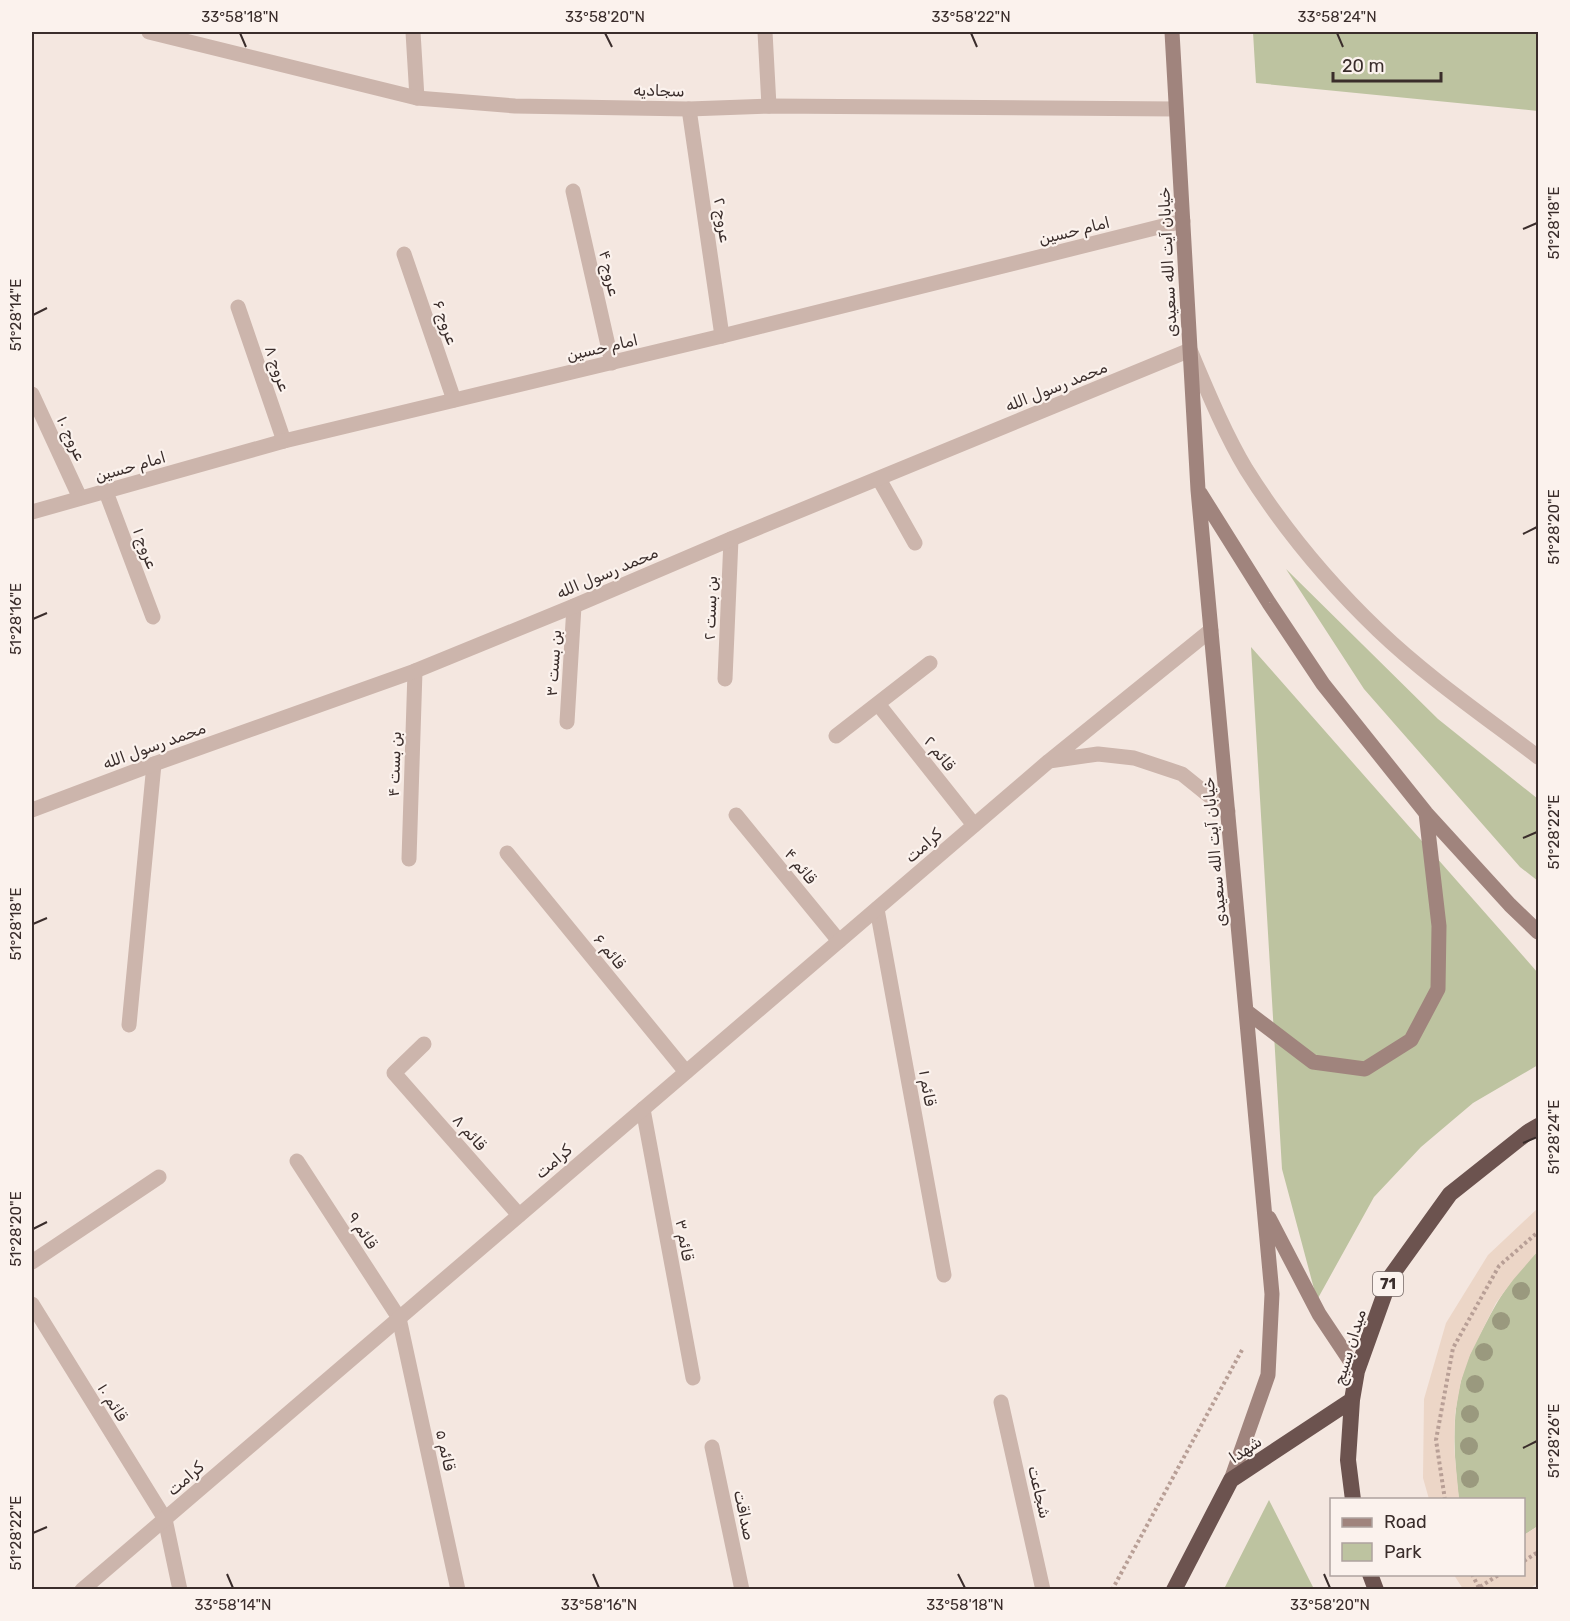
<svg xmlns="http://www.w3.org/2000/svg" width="1570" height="1621" font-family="Rubik,Vazirmatn,sans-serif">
	<rect width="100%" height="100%" fill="#f4e7e0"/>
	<path fill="#bdc3a0" d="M1253 32H1538V111L1256 83Z
		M1286 569 1438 719 1538 799V881L1520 867 1364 689Z
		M1251 647 1538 973V1065L1473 1103 1421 1147 1374 1197 1317 1300 1282 1169Z
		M1538 1251V1526L1524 1535V1500H1459C1453 1451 1450 1400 1470 1354 1475 1343 1481 1332 1487 1321 1500 1296 1517 1270 1538 1251Z
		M1269 1500 1314 1589H1224Z"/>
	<path fill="#ecd6c7" d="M1538 1208V1251L1513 1280 1496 1303 1470 1355 1461 1381 1455 1414 1454 1447 1459 1499H1429L1423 1478 1424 1399 1446 1323 1488 1255Z
		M1538 1526V1583L1529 1589H1463L1454 1575 1524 1574V1535Z"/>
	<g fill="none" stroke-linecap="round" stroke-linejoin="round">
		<path stroke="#b89f96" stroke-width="4" stroke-dasharray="3 3" stroke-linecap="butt" d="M1445 1500 1436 1440 1453 1348 1499 1266 1538 1232
			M1524 1561 1538 1552
			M1472 1574 1480 1590
			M1112 1590 1242 1350
			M1475 1590 1500 1574"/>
		<path stroke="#ccb5ac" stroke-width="15" d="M413 32 417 98
			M765 32 769 106
			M689 109 722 336
			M573 191 612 363
			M404 254 454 400
			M238 307 284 441
			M32 394 80 498
			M879 479 915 543
			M106 492 153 617
			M725 679 731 539
			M878 704 974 825
			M567 722 574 606
			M836 736 930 663
			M736 815 839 941
			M507 853 686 1072
			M409 859 415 671
			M877 909 944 1275
			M129 1025 154 764
			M424 1044 394 1073 519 1215
			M643 1109 693 1378
			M297 1161 399 1318 458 1590
			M32 1262 159 1177
			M32 1304 165 1519 180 1590
			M1001 1402 1043 1590
			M712 1447 742 1590"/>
		<path stroke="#ccb5ac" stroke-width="15" d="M149 32 417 98 515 106 689 109 769 106 1176 109
			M32 512 284 441 722 336 1183 221
			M1049 761 1098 754 1134 758 1182 774 1228 811
			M32 810 154 764 415 671 574 606 731 539 1190 350C1207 390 1224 432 1246 469 1283 528 1328 582 1378 630 1427 677 1484 716 1538 757
			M82 1590 1049 761 1211 630"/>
		<path stroke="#a0847d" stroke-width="15" d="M1172 32 1198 490 1272 1294 1268 1375 1231 1480
			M1200 493 1269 603 1323 684 1426 813 1510 905 1538 932
			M1246 1011 1313 1062 1365 1069 1411 1040 1438 989 1439 926 1426 813
			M1269 1218 1319 1314 1357 1371"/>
		<path stroke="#6c534f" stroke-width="16" d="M1353 1500 1348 1460 1352 1400 1357 1371 1391 1276 1450 1194 1528 1132 1538 1126
			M1370 1574 1376 1590
			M1174 1590 1231 1480 1352 1400"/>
	</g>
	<g fill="#9a997e">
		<circle cx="1521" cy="1291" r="9"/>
		<circle cx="1501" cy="1321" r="9"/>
		<circle cx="1484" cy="1352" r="9"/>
		<circle cx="1475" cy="1384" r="9"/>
		<circle cx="1470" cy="1414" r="9"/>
		<circle cx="1469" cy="1446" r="9"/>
		<circle cx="1470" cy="1479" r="9"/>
	</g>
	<path fill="none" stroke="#3a2d2b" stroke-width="2" d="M240 33 246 47M605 33 612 47M971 33 977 47M1337 33 1343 47M1523 229 1537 223M33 315 47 308M1523 534 1537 527M33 619 47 613M1523 838 1537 832M33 924 47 918M1523 1143 1537 1137M33 1229 47 1222M1523 1448 1537 1441M33 1533 47 1527M227 1574 233 1588M593 1574 599 1588M958 1574 965 1588M1324 1574 1330 1588"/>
	<g text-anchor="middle" stroke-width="4.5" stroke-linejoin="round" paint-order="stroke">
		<rect fill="#fbf2ed" stroke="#746865" stroke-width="1.5" x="1373" y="1272" width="30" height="24" rx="4.5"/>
		<g font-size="15" font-weight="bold" fill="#3a2d2b">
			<text x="1388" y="1289">71</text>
		</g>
		<g font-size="16" fill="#3a2d2b" stroke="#fbf2ed">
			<text transform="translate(659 90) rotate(1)" y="6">سجادیه</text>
			<text transform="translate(723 220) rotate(82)" y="6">عروج ۲</text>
			<text transform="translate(1074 230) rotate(-14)" y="6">امام حسین</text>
			<text transform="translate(1167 262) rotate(-93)" y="6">خیابان آیت الله سعیدی</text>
			<text transform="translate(610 273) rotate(77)" y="6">عروج ۴</text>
			<text transform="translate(446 322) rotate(71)" y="6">عروج ۶</text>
			<text transform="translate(602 347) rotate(-13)" y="6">امام حسین</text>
			<text transform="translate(278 368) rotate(71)" y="6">عروج ۸</text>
			<text transform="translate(1056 386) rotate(-22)" y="6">محمد رسول الله</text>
			<text transform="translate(72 438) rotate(65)" y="6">عروج ۱۰</text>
			<text transform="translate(130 466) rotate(-16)" y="6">امام حسین</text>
			<text transform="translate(146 548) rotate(69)" y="6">عروج ۱</text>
			<text transform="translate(607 572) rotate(-23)" y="6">محمد رسول الله</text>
			<text transform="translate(710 608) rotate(-88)" y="6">بن بست ۲</text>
			<text transform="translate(553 663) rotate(-86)" y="6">بن بست ۳</text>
			<text transform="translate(154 745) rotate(-20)" y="6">محمد رسول الله</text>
			<text transform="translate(940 753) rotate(52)" y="6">قائم ۲</text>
			<text transform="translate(394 764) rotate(-88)" y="6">بن بست ۴</text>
			<text transform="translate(923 845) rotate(-41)" y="6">کرامت</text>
			<text transform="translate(1214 852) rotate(-95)" y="6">خیابان آیت الله سعیدی</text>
			<text transform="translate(801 866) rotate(51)" y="6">قائم ۴</text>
			<text transform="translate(610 951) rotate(51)" y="6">قائم ۶</text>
			<text transform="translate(928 1088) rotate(80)" y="6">قائم ۱</text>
			<text transform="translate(470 1132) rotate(49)" y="6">قائم ۸</text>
			<text transform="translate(553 1161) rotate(-41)" y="6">کرامت</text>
			<text transform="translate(363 1230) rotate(57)" y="6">قائم ۹</text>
			<text transform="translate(685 1240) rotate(80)" y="6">قائم ۳</text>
			<text transform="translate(1349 1347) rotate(-73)" y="6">میدان بسیج</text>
			<text transform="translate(113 1402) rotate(58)" y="6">قائم ۱۰</text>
			<text transform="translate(1245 1449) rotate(-34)" y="6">شهدا</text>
			<text transform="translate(446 1450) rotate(78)" y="6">قائم ۵</text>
			<text transform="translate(185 1478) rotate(-41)" y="6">کرامت</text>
			<text transform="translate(1040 1492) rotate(77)" y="6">شجاعت</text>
			<text transform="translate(745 1515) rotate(78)" y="6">صداقت</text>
		</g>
	</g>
	<rect width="1570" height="1621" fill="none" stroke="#fbf2ed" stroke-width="66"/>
	<rect x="1330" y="1498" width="195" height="78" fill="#fbf2ed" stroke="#aea39f" stroke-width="1.5"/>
	<rect x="1342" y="1518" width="30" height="9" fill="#a0847d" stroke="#aea39f" stroke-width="1.5"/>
	<text x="1384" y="1528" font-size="18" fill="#3a2d2b">Road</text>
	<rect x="1342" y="1543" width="30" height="18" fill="#bdc3a0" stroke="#aea39f" stroke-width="1.5"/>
	<text x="1384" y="1558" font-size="18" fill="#3a2d2b">Park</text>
	<path d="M1333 72v9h108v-9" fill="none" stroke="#3a2d2b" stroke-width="3"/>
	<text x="1342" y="72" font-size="18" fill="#3a2d2b" stroke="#fbf2ed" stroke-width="4.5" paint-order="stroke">20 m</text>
	<rect x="33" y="33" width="1504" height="1555" fill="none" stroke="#3a2d2b" stroke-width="2"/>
	<g font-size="15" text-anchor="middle" fill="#3a2d2b">
		<text x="240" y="22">33°58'18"N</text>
		<text x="605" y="22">33°58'20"N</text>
		<text x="971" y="22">33°58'22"N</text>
		<text x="1337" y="22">33°58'24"N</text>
		<text transform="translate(1554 223) rotate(-90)" y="5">51°28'18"E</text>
		<text transform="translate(16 315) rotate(-90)" y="5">51°28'14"E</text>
		<text transform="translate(1554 527) rotate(-90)" y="5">51°28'20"E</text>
		<text transform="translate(16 619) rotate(-90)" y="5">51°28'16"E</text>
		<text transform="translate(1554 832) rotate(-90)" y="5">51°28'22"E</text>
		<text transform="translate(16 924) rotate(-90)" y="5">51°28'18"E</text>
		<text transform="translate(1554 1137) rotate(-90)" y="5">51°28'24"E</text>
		<text transform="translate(16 1229) rotate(-90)" y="5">51°28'20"E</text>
		<text transform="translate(1554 1441) rotate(-90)" y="5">51°28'26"E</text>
		<text transform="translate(16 1533) rotate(-90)" y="5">51°28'22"E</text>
		<text x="233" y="1610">33°58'14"N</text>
		<text x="599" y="1610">33°58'16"N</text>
		<text x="965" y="1610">33°58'18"N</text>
		<text x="1330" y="1610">33°58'20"N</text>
	</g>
</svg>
